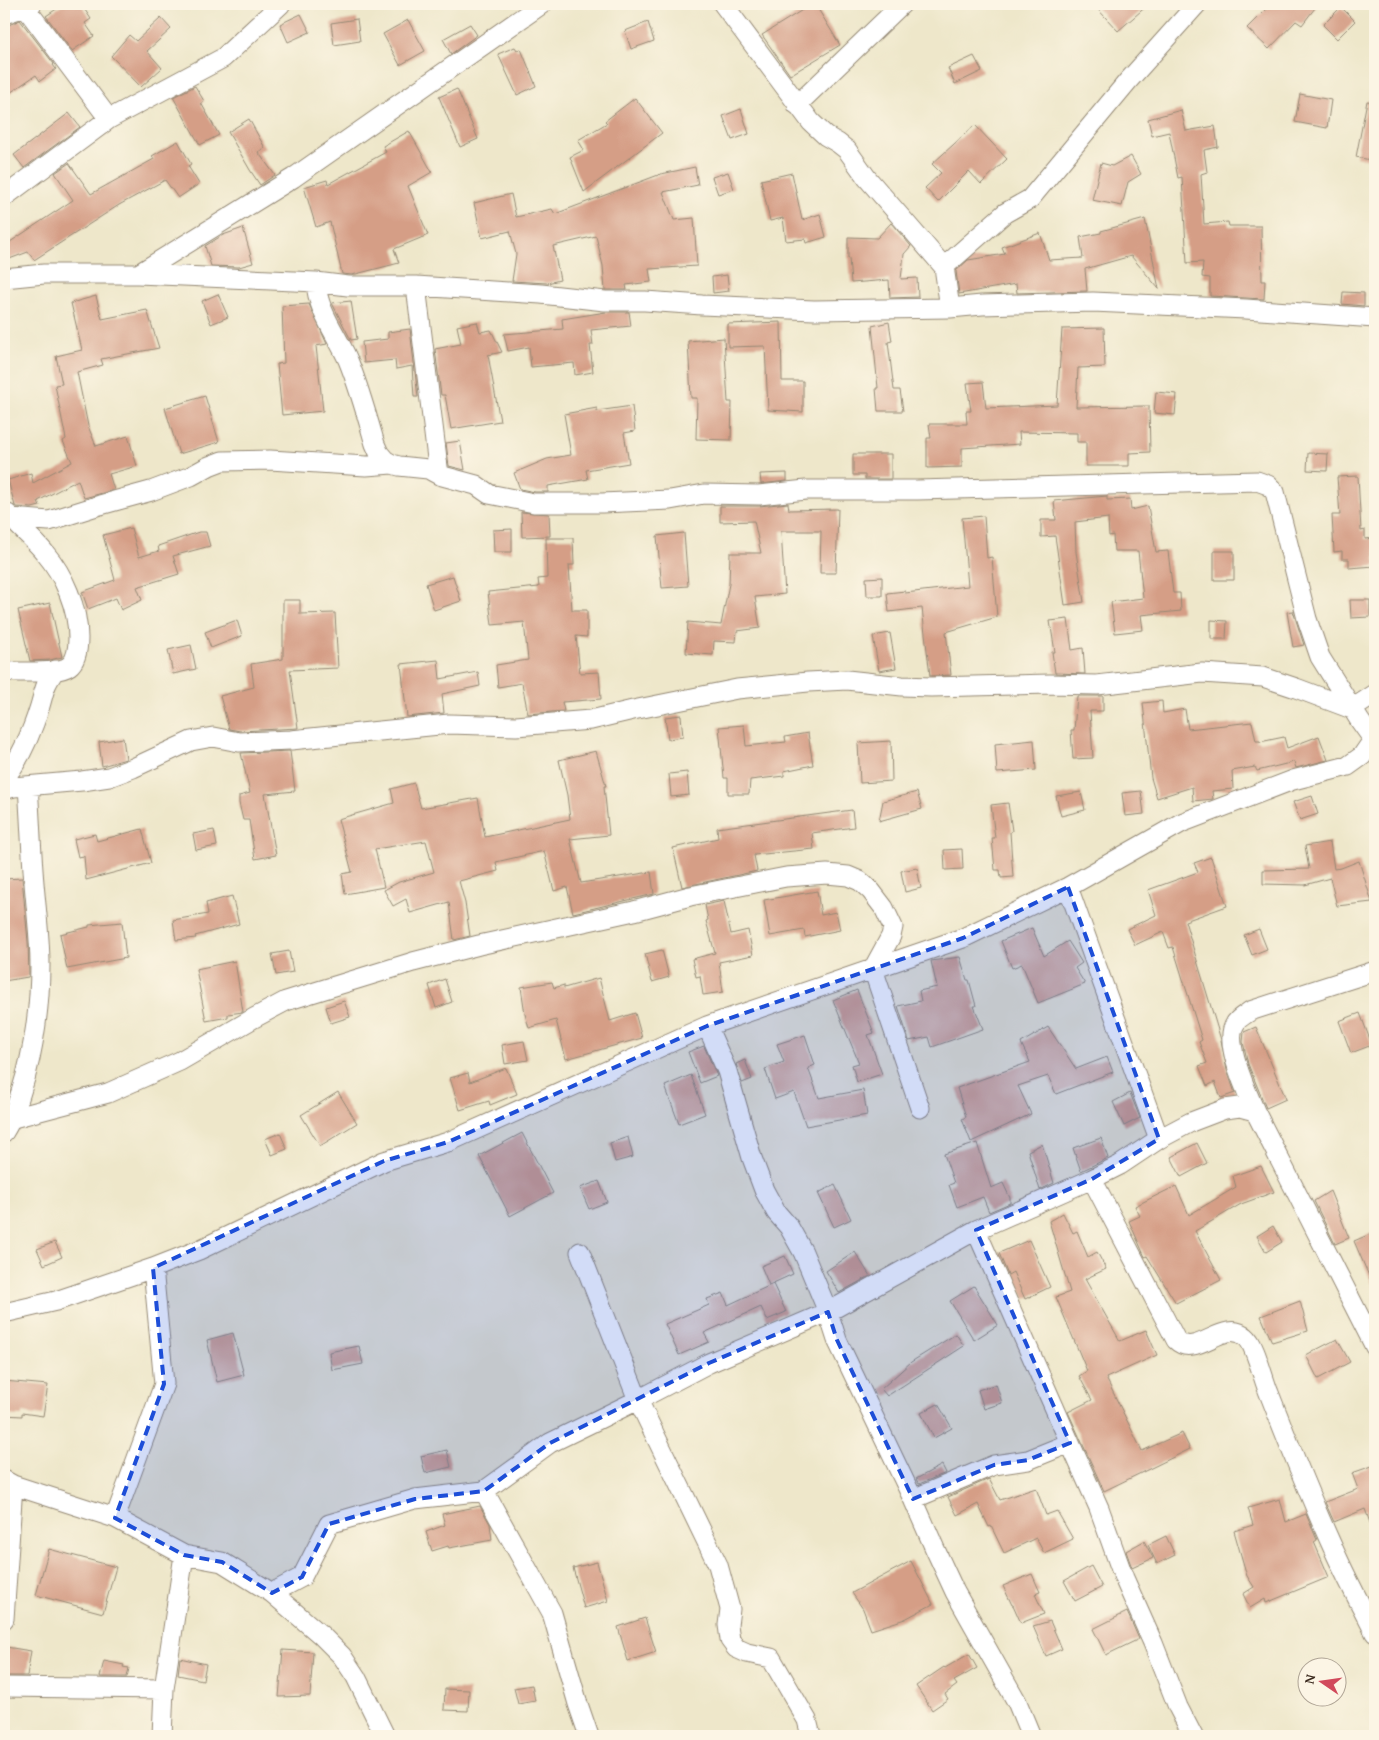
<svg xmlns="http://www.w3.org/2000/svg" width="1379" height="1740" font-family="'Gentium Book Plus',serif">
	<rect width="100%" height="100%" fill="#fcf5e5"/>
	<filter id="ink" filterUnits="userSpaceOnUse"><feTurbulence type="fractalNoise" baseFrequency=".02" numOctaves="2"/><feDisplacementMap in="SourceGraphic" scale="10" xChannelSelector="R" yChannelSelector="G"/><feConvolveMatrix kernelMatrix="1 2 1 2 8 2 1 2 1" color-interpolation-filters="sRGB"/></filter>
	<filter id="wash" filterUnits="userSpaceOnUse"><feTurbulence type="fractalNoise" baseFrequency=".0096" numOctaves="4" result="noise"/><feDisplacementMap in="SourceGraphic" scale="20" xChannelSelector="R" yChannelSelector="G"/><feGaussianBlur stdDeviation="1.12" result="paint"/><feColorMatrix in="noise" values="0 0 0 0 0 0 0 0 0 0 0 0 0 0 0 0 0 1.4 0 .05"/><feComposite in="paint" operator="in"/></filter>
	<g filter="url(#wash)">
		<rect width="100%" height="100%" fill="#eee7ca"/>
		<g id="blocks">
			<path fill="#d59e86" d="M64 4H81L91 19 85 23 94 36 72 51 46 16Z
				M812 4H815L840 45 790 75 762 35Z
				M1093 4H1149L1118 31Z
				M1271 4H1318L1302 25 1296 21 1269 49 1247 28Z
				M1341 7 1355 21 1337 39 1323 25Z
				M301 14 310 32 288 42 280 24Z
				M161 18 171 29 147 51 162 68 141 87 111 56 129 35 136 41Z
				M357 19 360 41 334 45 331 23Z
				M20 20 54 64 53 65 56 69 40 81 36 75 4 97V27Z
				M408 20 425 51 400 65 383 34Z
				M648 22 654 41 631 49 625 31Z
				M470 24 477 35 451 54 443 39Z
				M515 47 517 50 521 49 536 86 517 95 498 54Z
				M974 56 982 71 955 84 948 68Z
				M195 86 204 101 201 103 219 135 200 145 173 97Z
				M457 89 478 139 460 147 439 97Z
				M1300 94 1331 100 1327 128 1295 122Z
				M635 98 662 133 584 192 570 157 584 150 578 140 607 123 605 121Z
				M1367 101 1375 102V161L1356 157Z
				M741 109 749 134 732 140 723 116Z
				M1181 110 1186 131 1215 126 1218 147 1204 150 1207 172 1201 174 1204 224 1228 222 1229 226H1261L1262 281H1265L1264 299 1210 296V278L1202 277 1203 262 1187 263 1182 177 1178 178 1169 132 1152 136 1148 119Z
				M69 113 80 127 24 168 14 155Z
				M249 119 265 148 258 152 275 175 260 185 250 170 228 132Z
				M975 125 1007 159 981 184 969 171 938 202 925 188 941 173 932 164Z
				M409 131 432 172 408 186 428 235 394 249 399 263 352 275 342 274 330 222 316 227 304 187 327 180 328 184 386 152 383 146Z
				M178 141 191 164 188 166 199 184 178 198 165 180 119 205 34 260 28 252 4 261V246L73 200 55 173 69 163 91 194 154 159 152 156Z
				M1131 156 1141 174 1128 182 1122 206 1092 200 1101 163 1112 166Z
				M695 167 698 185 663 192 674 220 694 218 697 266 649 269 651 282 626 285 627 290H605L603 266 596 236 553 246 560 280 547 283 512 281 516 254 510 231 482 238 474 203 511 194 516 217 552 209 555 214 661 174Z
				M728 172 734 189 718 194 712 177Z
				M792 173 802 220 820 214 826 237 806 243 805 239 786 241 783 218 770 221 761 180Z
				M1145 219 1159 289 1131 256 1085 269 1087 291 1017 293 1016 284 959 294 956 271 968 260 1005 254 1002 247 1040 233 1049 260 1083 258 1080 237 1101 233V231Z
				M891 223 911 246 904 254 901 279 917 278 918 297 890 298 889 280 851 283 849 258H848V237L877 238Z
				M243 228 253 263 239 267 211 266 205 246 223 235Z
				M727 275 729 291 713 293 712 277Z
				M1343 292 1364 293V306L1342 304Z
				M218 294 228 317 211 324 202 301Z
				M96 296 102 319 147 310 159 348 101 359 103 365 77 372 88 426 96 446 128 436 137 466 109 474 114 490 84 498 78 480 38 501 40 506 32 508 17 507 15 506 8 480 31 473 33 483 72 462 63 441 66 439 55 385 62 384 56 356 82 350 71 303Z
				M351 301 357 339 351 340 332 303Z
				M309 304 327 344 316 346 323 411 282 415 277 364 284 363 282 306Z
				M606 312H629L631 326 591 330 593 345H590L593 372 575 375 574 363 531 367 529 347 508 351 504 334 563 329 562 319Z
				M477 322 480 332 491 330 502 352 488 355 500 421 451 429 445 395H441L435 349 461 344 457 326Z
				M781 322 782 381H803V412L768 410 765 346 728 347V324Z
				M889 322 892 341 888 342 894 390H900L903 411H878L876 388H878L872 326Z
				M1104 328 1105 367 1078 368 1076 407 1149 406 1150 452 1129 453V466H1086V442H1077V433L1019 432 1020 444 962 448V467L927 468V438H931L929 424H967L966 411H971L967 383 983 382 986 408 1057 405 1062 329Z
				M410 329 418 397H414L412 366 396 369 395 360 364 363 362 342 388 339V332Z
				M724 338 728 402H732L731 440 696 439 697 398H691L688 341Z
				M1156 392 1177 394 1175 415 1154 413Z
				M205 396 219 442 179 454 165 408Z
				M632 406 635 431 624 433 629 463 586 470 588 479 548 486V492H535L520 489 514 473 547 459 571 455 564 414 597 408V411Z
				M460 441 465 470 449 466 446 443Z
				M1308 453 1328 454 1327 471 1307 470Z
				M853 454H891V479H865V475H853Z
				M787 473V481L761 484 760 474Z
				M1358 476 1361 531 1365 530V539L1375 538V566L1349 568V559H1342V551L1334 552 1332 515H1340L1337 477Z
				M1107 496V500L1130 499 1131 510 1148 506 1156 552 1168 551 1173 593H1180L1181 611 1141 615 1143 630 1115 633 1111 602 1143 598 1138 551H1114L1113 535 1109 536 1108 518 1075 522 1076 552 1084 602 1065 605 1055 536 1041 537V520H1056L1054 501Z
				M788 503 789 510 838 509 836 573H820L821 531H781L785 594 755 597 760 628 737 631 736 642 714 641 713 655 686 653 688 622 721 625 729 584 730 553H761L754 521 720 522V506H759Z
				M521 512 549 514 550 536 522 537Z
				M984 516 987 558 992 557 997 617 946 632 951 675 930 676 922 608 889 612 887 593 905 591V593L968 586 962 518Z
				M131 528 139 557 159 551 158 546 199 532H206L210 546 173 556 179 574 137 587 142 600 121 610 116 598 88 609 82 592 115 580 103 535Z
				M512 529V552H494L493 530Z
				M684 533 688 586 662 588 657 536Z
				M546 538H573L574 565H569L572 610H587V637L576 636 580 673 599 672 601 699 562 702 564 711 528 714 522 683 498 687 496 665 528 660 524 622 492 625 488 592 539 587 538 579 547 578Z
				M1214 551H1234V580H1214Z
				M453 576 461 601 434 610 426 584Z
				M882 577V596H867L866 578Z
				M283 600H300V614L335 613 338 668 290 670 298 728 240 731 229 729 220 696 254 687 251 664 283 659Z
				M1350 600H1370V617L1351 618Z
				M50 603 62 657 50 660 30 661 18 610Z
				M1293 611 1304 645 1293 647 1287 612Z
				M1068 619 1072 650 1083 648 1085 674 1055 673 1052 652H1055L1050 621Z
				M237 620 242 636 211 648 205 632Z
				M1211 620 1227 621 1226 639H1211Z
				M890 633 896 668 879 671 873 636Z
				M191 645 196 669 173 674 168 650Z
				M438 660 440 679 478 672 480 686 442 694 444 713 407 717 401 664Z
				M1077 696H1103V711H1090L1093 758 1073 759 1071 730H1074Z
				M1162 701 1163 713 1185 709 1188 729 1252 722 1256 741H1260V742L1284 737 1287 748 1319 736 1328 760 1296 768 1294 762 1257 771 1255 767 1232 771 1233 789 1212 791 1213 799 1193 801 1192 787 1157 798 1151 778 1143 703Z
				M681 715 683 737 668 739 665 717Z
				M744 725 746 746 786 742 785 737 808 733 813 765 784 771V776L750 780 749 794H728V778H724L719 727Z
				M123 738 126 759 102 766 99 742Z
				M1034 740 1036 770 997 773 995 744Z
				M891 741 892 781 860 783 858 743Z
				M290 751 295 791 265 794 276 855 255 859 249 820H243L239 803V796L250 793 241 753Z
				M596 751 606 786H604L609 835 570 839 581 883 651 872 654 894 573 913 567 887 554 891 544 851 496 862 498 871 459 881 465 903 470 936 454 940 449 902 410 913 406 899 393 906 384 890 399 882 434 872 426 841 375 849 384 887 345 894 342 874 352 872 338 819 394 803 391 789 414 783 421 808 478 798 485 837 570 819 567 795 559 760Z
				M687 772 689 795 671 797 669 774Z
				M1141 791 1144 814 1125 816 1122 793Z
				M917 792 922 809 879 821 883 801Z
				M1081 792 1085 810 1061 816 1056 796Z
				M1312 796 1318 814 1300 820 1293 802Z
				M1008 803 1012 831 1010 832 1013 877 1001 878 1000 870H995L992 838H995L991 805Z
				M852 810 854 827 812 833 814 849 754 855 757 871 682 887 673 848 718 838 717 828Z
				M142 829 151 863 86 880 84 856 78 857 74 839 95 834 97 841Z
				M214 830 217 846 196 850 193 834Z
				M1330 842 1334 869 1341 868 1359 861 1372 902 1337 906 1330 878 1305 885 1263 884V870L1309 869 1305 846Z
				M962 849 963 869 945 870 944 850Z
				M1211 857 1227 906 1185 921 1221 1040 1227 1070 1235 1093 1221 1098 1215 1082 1207 1086 1199 1066 1207 1063 1199 1042 1202 1040 1173 947 1169 948 1163 932 1135 945 1127 929 1156 915 1148 890 1198 872 1194 863Z
				M917 868 921 888 905 892 901 871Z
				M22 878 28 942 29 975 28 977 4 981V879Z
				M817 891 821 915 836 912 840 930 805 937 804 930 770 936 764 900Z
				M232 896 239 924 195 936 196 938 176 940 173 920 208 914 206 903Z
				M724 901 731 934 748 930 753 955 719 962 723 992 703 995 700 976 696 977 692 959 715 953 706 921 708 920 705 905Z
				M122 922 126 958 67 969 60 934 89 927V925Z
				M1032 928 1044 956 1068 941 1082 963 1075 968 1085 984 1038 1003 1022 964 1012 968 1001 941Z
				M1259 929 1267 949 1252 955 1244 935Z
				M662 950 669 977 652 982 645 954Z
				M289 951 293 972 276 975 272 954Z
				M960 957 967 980H969L976 1006H974L983 1029 932 1047 929 1037 909 1041 898 1006 921 1001 919 991 937 987 931 961Z
				M235 961 243 1012 228 1014V1017L206 1021 196 969Z
				M599 978 610 1021 635 1013 642 1038 566 1059 556 1020 529 1028 525 1014 521 987 552 982 554 988 564 985V988Z
				M445 979 452 1002 436 1008 429 985Z
				M857 990 874 1033 868 1035 882 1074 857 1082 852 1065 859 1063 833 1000Z
				M344 1001 350 1017 331 1023 326 1007Z
				M1360 1013 1372 1045 1351 1053 1339 1021Z
				M1048 1027 1076 1069 1107 1057 1113 1072 1056 1094 1048 1076 1018 1086 1031 1114 971 1142 962 1119 966 1117 957 1088 1030 1062 1021 1043Z
				M1256 1027 1286 1099 1266 1108 1248 1064 1243 1042 1244 1032Z
				M805 1035 815 1065 808 1068 819 1098 863 1090 867 1115 806 1126 794 1092 775 1099 765 1069 784 1062 777 1044Z
				M524 1041 528 1060 505 1064 502 1045Z
				M704 1046 717 1076 700 1083 688 1052Z
				M745 1060 752 1079 742 1083 736 1064Z
				M506 1068 517 1094 490 1105 489 1101 460 1110 450 1078 468 1073 470 1082Z
				M691 1075 705 1114 679 1124 665 1086Z
				M338 1092 357 1123 320 1146 301 1115Z
				M1130 1093 1140 1118 1124 1126 1113 1102Z
				M280 1133 287 1149 272 1155 265 1139Z
				M522 1133 553 1193 510 1216 479 1156Z
				M628 1137 633 1157 615 1162 610 1143Z
				M1101 1138 1108 1158 1081 1171 1073 1148Z
				M977 1143 991 1188 1003 1183 1010 1198V1203L989 1212 983 1197 957 1207 949 1185 954 1183 944 1154Z
				M1197 1143 1207 1163 1181 1177 1171 1157Z
				M1042 1144 1054 1183 1040 1190 1028 1151Z
				M1261 1166 1274 1192 1241 1204 1195 1231 1221 1280 1176 1303 1147 1256 1145 1257 1129 1221 1140 1216 1135 1206 1176 1186 1189 1215 1236 1187 1233 1176Z
				M599 1181 607 1202 589 1209 580 1188Z
				M835 1185 851 1219 834 1227 818 1193Z
				M1330 1191 1349 1238 1335 1244 1314 1201Z
				M1063 1213 1073 1233 1077 1231 1088 1257 1097 1252 1106 1269 1085 1279 1120 1341 1146 1330 1157 1355 1106 1378 1142 1451 1182 1433 1190 1449 1104 1491 1068 1412 1092 1400 1079 1376 1087 1371 1056 1297 1070 1292 1049 1221Z
				M1273 1226 1282 1242 1266 1252 1257 1236Z
				M1375 1232V1290L1354 1241Z
				M1029 1240 1050 1287 1025 1299 1013 1272 1008 1275 999 1253Z
				M55 1242 62 1257 44 1265 37 1249Z
				M855 1252 870 1276 839 1293 826 1271Z
				M785 1256 793 1274 769 1285 761 1266Z
				M773 1284 786 1312 767 1320 761 1307 704 1333 709 1342 679 1355 665 1324 709 1305 707 1299 723 1293 728 1305Z
				M974 1286 998 1325 974 1340 950 1301Z
				M1300 1301 1308 1331 1272 1342 1261 1316Z
				M233 1333 244 1375 217 1382 207 1340Z
				M956 1334 964 1346 887 1396 881 1389 911 1362Z
				M1337 1339 1350 1362 1318 1379 1306 1355Z
				M359 1346 363 1364 332 1370 329 1352Z
				M4 1381 48 1385 43 1416 22 1413V1416L4 1415Z
				M996 1384 1002 1403 984 1409 978 1390Z
				M938 1404 952 1428 934 1438 921 1413Z
				M447 1450 451 1467 425 1473 421 1456Z
				M942 1465 946 1473 919 1484 916 1479Z
				M1375 1465V1531H1373L1365 1509 1334 1522 1325 1502 1358 1489 1352 1473Z
				M989 1479 1000 1500 1036 1488 1046 1515 1057 1511 1073 1539 1044 1553 1036 1538 1004 1553 991 1526 989 1527 978 1504 957 1515 948 1497Z
				M1280 1499 1286 1522 1306 1514 1317 1540 1314 1542 1329 1577 1266 1603 1265 1599 1250 1608 1243 1594 1254 1587 1247 1576 1234 1531 1253 1525 1248 1508Z
				M480 1506 490 1524 492 1540 449 1548 448 1546 432 1551 426 1532 445 1525 442 1514Z
				M1166 1536 1175 1555 1157 1564 1148 1545Z
				M1144 1541 1153 1558 1132 1568 1126 1551Z
				M49 1549 116 1567 103 1613 36 1595Z
				M911 1561 933 1604 905 1619 871 1630 863 1609 852 1593Z
				M597 1562 608 1601 584 1608 573 1568Z
				M1091 1566 1102 1587 1075 1601 1064 1581Z
				M1032 1574 1040 1592 1035 1594 1044 1614 1021 1623 1013 1605H1012L1003 1586Z
				M1127 1612 1139 1639 1106 1655 1093 1629Z
				M645 1618 656 1652 628 1661 618 1627Z
				M1050 1621 1062 1649 1046 1656 1033 1626Z
				M6 1647 31 1651 27 1676H4Z
				M283 1650 313 1652 310 1696 279 1697Z
				M969 1654 977 1668 954 1681 957 1685 945 1694 948 1699 932 1710 916 1686 944 1667 945 1668Z
				M180 1658 206 1664 203 1680 178 1675Z
				M104 1661 124 1665 123 1667 129 1668 127 1677H100Z
				M532 1685 535 1701 518 1704 514 1688Z
				M445 1689 469 1690 468 1711 444 1710Z"/>
		</g>
	</g>
	<g filter="url(#ink)">
		<use href="#blocks" fill-opacity="0" stroke="#948874" stroke-width="1"/>
		<g fill="none" stroke-linecap="round" stroke-linejoin="round">
			<g stroke="#948874" stroke-width="21">
				<path id="minor" d="M723 4 811 122 826 136 838 143 847 150 867 178 944 267 950 308
					M25 7 109 119
					M4 14 25 7 32 4
					M797 105 902 4
					M4 197 109 119 223 58 281 4
					M944 267 1005 213 1030 199 1128 81 1197 4
					M138 274 293 178 542 4
					M4 278 44 274H138L316 282 348 286H416L541 294 605 301H645L702 305 814 310 950 308 982 305 1093 302 1246 309 1375 318
					M316 282C317 310 337 335 348 360 359 387 367 416 375 444L379 453 385 460 392 464 399 466 428 469 439 475 476 485 489 494 534 503H602L670 500 704 494 759 495 806 490H917L1257 481 1268 485 1275 492 1307 619 1320 657 1360 721 1375 742
					M416 286 439 475
					M4 523 11 518 49 521 100 505 151 491 191 476 209 466 222 461 270 460 366 466 392 464
					M4 672C19 671 57 675 69 666 77 660 78 647 78 638 78 608 64 575 45 553 34 539 19 528 8 514
					M4 779C22 757 32 732 40 706 45 689 44 686 55 670
					M4 790 14 787 82 781 109 777 133 768 191 741 213 737 239 742 291 740 449 724 516 726 591 720 633 710 737 689 808 682 847 680 902 686 931 687 1050 684 1097 685 1202 673 1263 677 1296 688 1352 709 1375 694
					M1068 887 1159 1139
					M1375 971 1250 1011C1245 1015 1238 1018 1235 1024 1223 1042 1247 1092 1255 1111L1375 1347
					M707 1026 727 1071 752 1158 764 1190 776 1212 789 1227 803 1252 828 1312 837 1340 913 1499 935 1549 955 1592 1017 1702 1031 1736
					M13 1118 108 1093 180 1061 254 1018 286 1001 315 992 413 962 479 945 634 911 690 896 786 877 827 874 848 876 860 881 871 891 884 908 893 927 891 936 873 969 920 1108
					M4 1132C15 1115 20 1095 26 1075 35 1040 40 1002 40 965 40 933 35 902 33 870 31 842 30 814 28 786
					M1092 1179 1176 1340C1196 1360 1224 1317 1246 1337 1255 1344 1263 1379 1269 1393 1291 1449 1313 1506 1339 1561 1350 1585 1363 1609 1375 1633
					M976 1230 1070 1443
					M580 1252 638 1400 718 1565 730 1609 728 1625 730 1640 736 1648 747 1653 771 1658 807 1720 811 1736
					M4 1313 56 1301 153 1268 199 1250 384 1161 448 1142 707 1026 963 938 1068 887 1181 823 1293 780 1348 766 1362 756 1373 740
					M4 1480 13 1485 115 1518 184 1555 222 1562 272 1593 321 1635 342 1656 356 1677 385 1736
					M484 1491 552 1613 578 1704 589 1736
					M913 1499 994 1465 1028 1460 1070 1443 1099 1508 1124 1578 1153 1643 1178 1707 1193 1736
					M115 1518 164 1384 153 1268
					M272 1593 302 1577 329 1524 415 1499 484 1491 550 1443 638 1400 709 1363 828 1312 976 1230 1092 1179 1120 1165 1159 1139 1191 1122 1225 1109 1240 1107 1255 1111
					M4 1619 13 1485
					M4 1687 164 1689
					M162 1736 164 1689 184 1555"/>
			</g>
			<use href="#minor" stroke="#fff" stroke-width="19"/>
		</g>
	</g>
	<path fill="#1d4ed8" fill-opacity="0.2" stroke="#1d4ed8" stroke-width="4" stroke-dasharray="10 6" stroke-linejoin="round" d="M1068 887 1159 1139 1092 1179 976 1230 1070 1443 1028 1460 994 1465 913 1499 837 1340 828 1312 709 1363 550 1443 484 1491 415 1499 329 1524 302 1577 272 1593 222 1562 184 1555 115 1518 164 1384 153 1268 384 1161 448 1142 707 1026 963 938Z"/>
	<rect width="1379" height="1740" fill="none" stroke="#fcf5e5" stroke-width="20"/>
	<g transform="translate(1322 1682) rotate(283)"><circle r="24" fill="#fcf5e5" stroke="#afa495"/>
	<path d="M0-4L9 19L0 12L-9 19Z" fill="#d1495b"/>
	<text y="-8" font-size="14" font-weight="bold" text-anchor="middle" fill="#3b2a1e">N</text>
	</g>
</svg>
